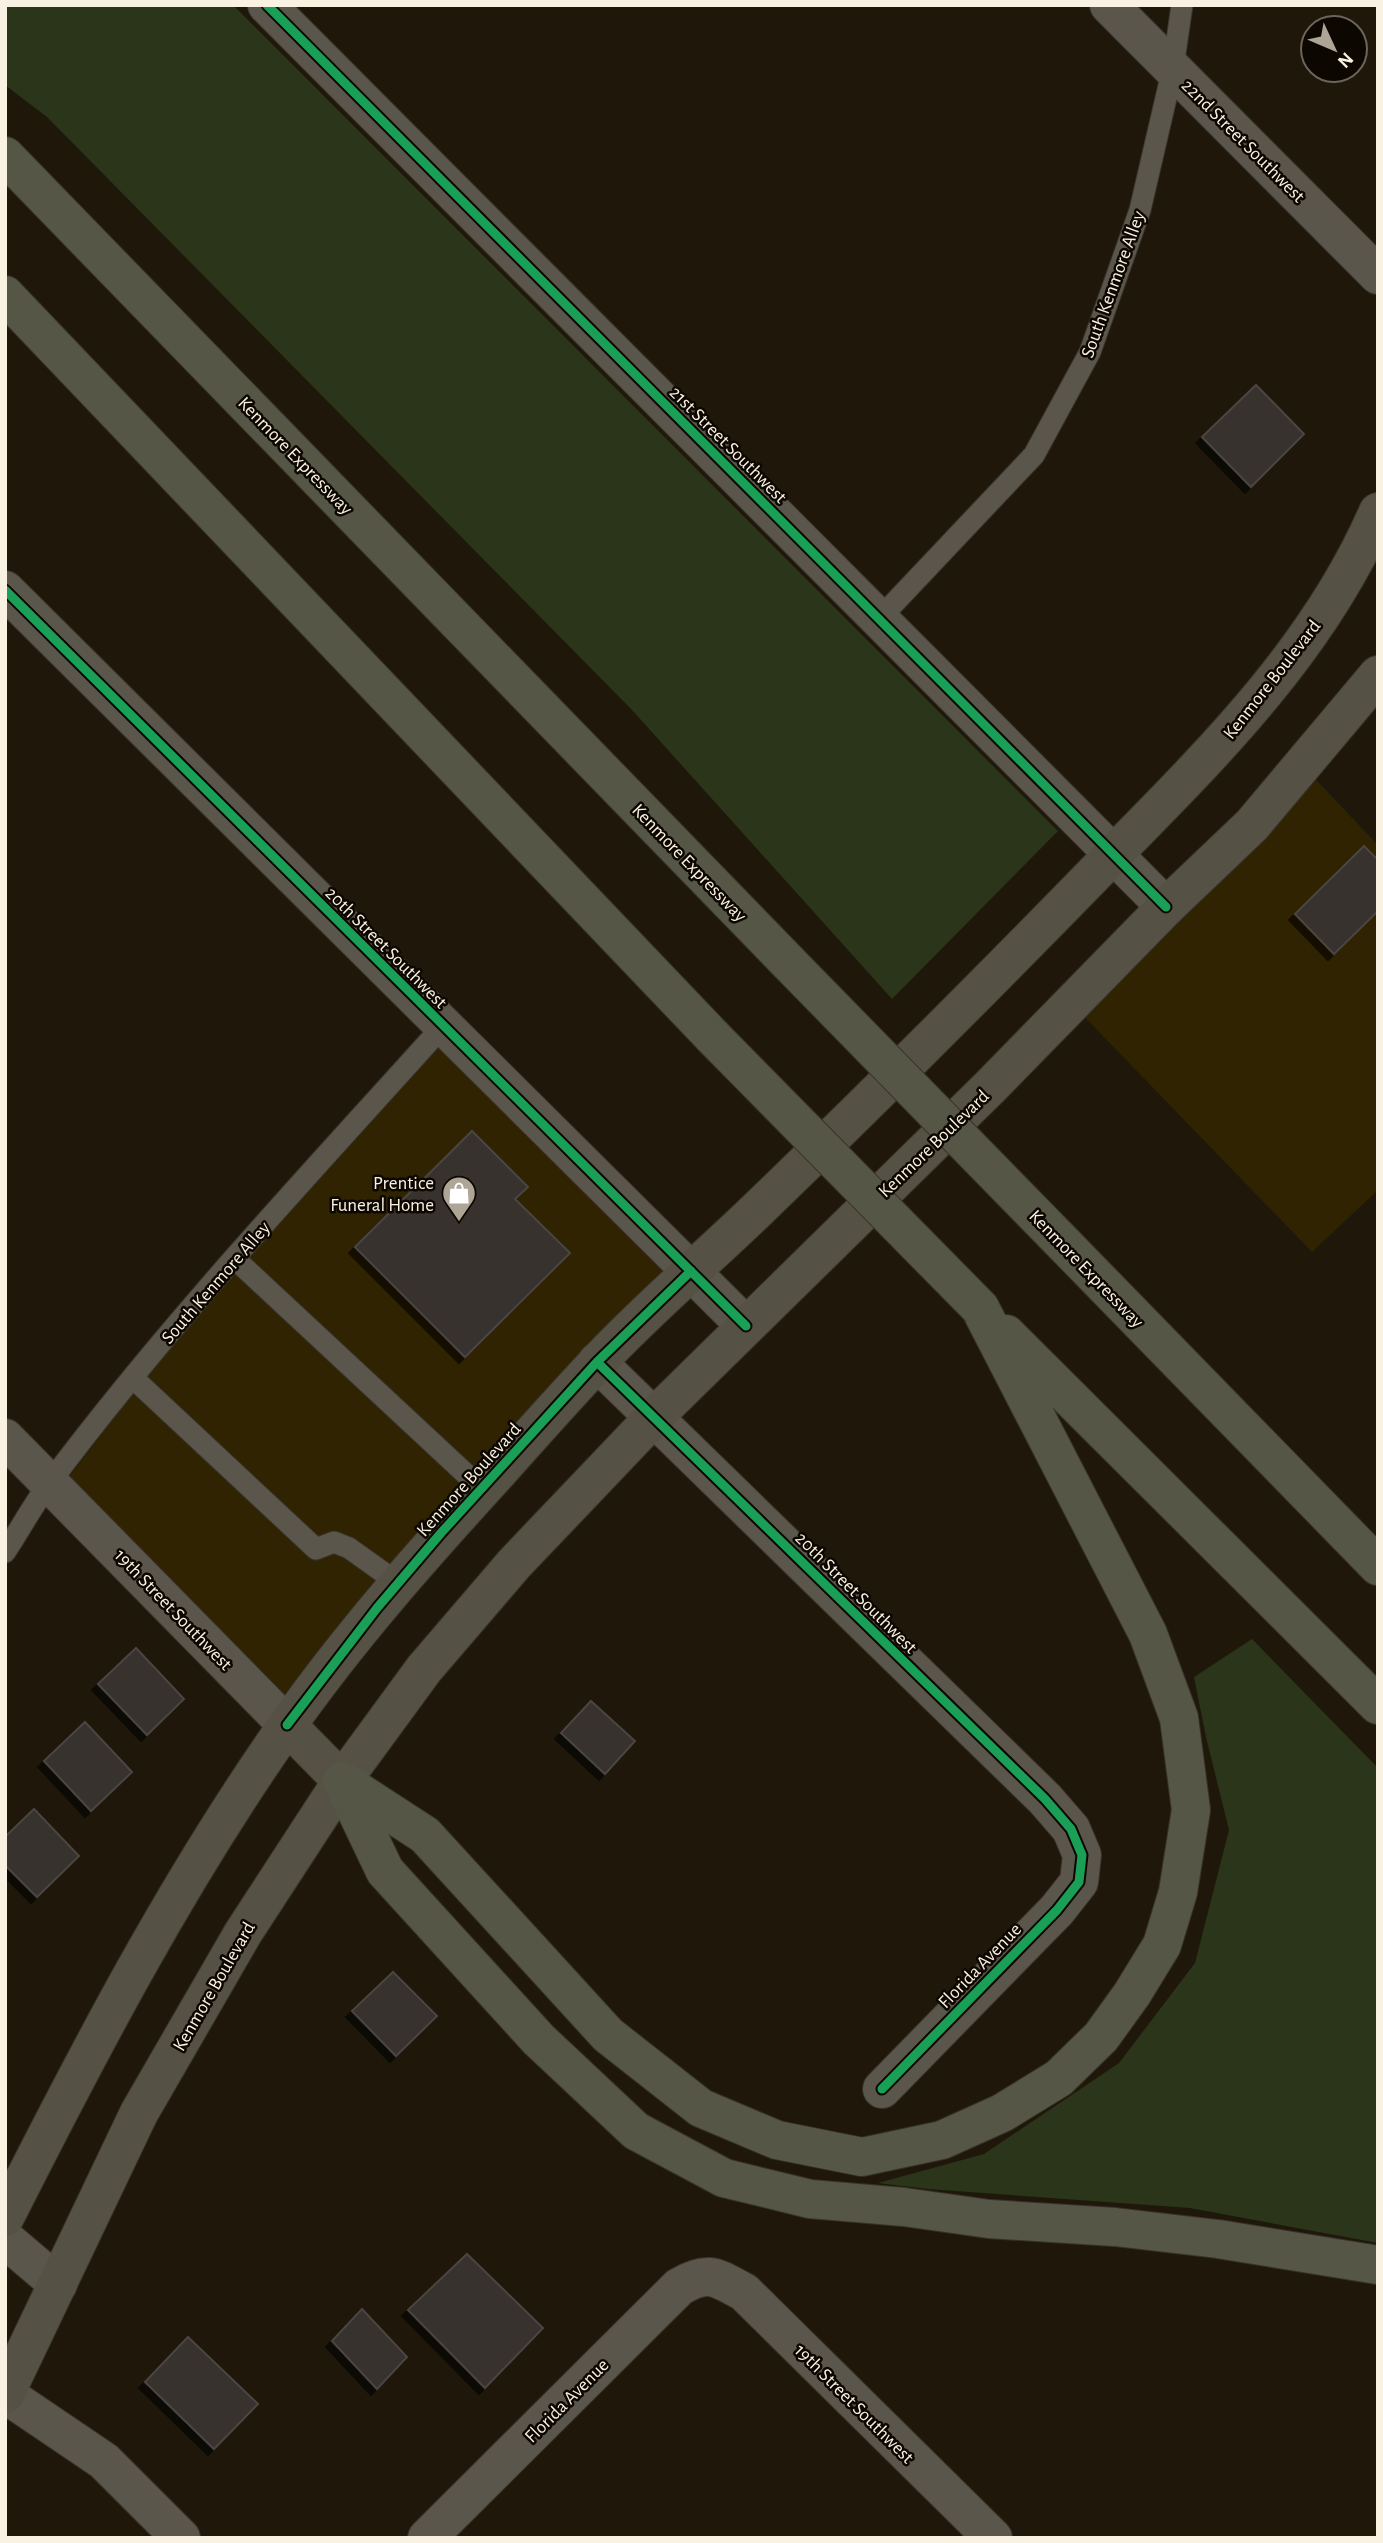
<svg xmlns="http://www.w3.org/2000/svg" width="1383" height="2543" font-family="'Alegreya Sans',sans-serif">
	<defs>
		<filter id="shadow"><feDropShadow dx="-6" dy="6" stdDeviation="0" flood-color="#0009"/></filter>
	</defs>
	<rect width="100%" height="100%" fill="#1f180a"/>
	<path fill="#302301" d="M1303 766 1378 845V1190L1312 1252 1072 1004Z
		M443 1043 673 1272 283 1704 66 1481 182 1329Z"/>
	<path fill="#2a351a" d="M5 5H233L1058 831 892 999 632 710 47 117 5 85Z
		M1252 1639 1378 1768V2243L1190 2208 928 2189 878 2183 984 2154 1119 2063 1195 1963 1229 1830 1206 1737 1194 1677Z"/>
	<path fill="#37302e" stroke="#4b4543" stroke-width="2" filter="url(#shadow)" d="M1256 385 1304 434 1251 487 1202 437Z
		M1364 846 1378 860V911L1334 954 1295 914Z
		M472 1131 528 1187 515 1199 570 1253 465 1357 355 1247Z
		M136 1648 184 1699 147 1735 98 1684Z
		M591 1701 635 1741 605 1774 561 1733Z
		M85 1722 132 1772 91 1811 44 1761Z
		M34 1809 79 1856 37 1897 5 1865V1837Z
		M393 1972 437 2016 396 2056 352 2011Z
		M467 2254 543 2328 485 2388 408 2310Z
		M362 2309 407 2357 377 2389 332 2341Z
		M188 2337 258 2404 214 2449 145 2382Z"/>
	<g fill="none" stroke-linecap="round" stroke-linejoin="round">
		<g stroke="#39332a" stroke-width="23">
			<path id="lane" d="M879 619 1034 455 1090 352 1140 210 1173 68 1182 5
				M235 1259 482 1489
				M133 1378 316 1549 334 1542 349 1548 398 1583
				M5 1552C21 1528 34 1503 51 1481 171 1321 309 1175 443 1026"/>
		</g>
		<g stroke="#39332a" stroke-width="40">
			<path id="street" d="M267 5 1166 907
				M1109 5 1378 275
				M5 590 746 1326
				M597 1362 1045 1799 1071 1829 1082 1855 1079 1882 1057 1910 882 2089
				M5 1438 287 1725
				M5 2239 58 2284
				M5 2394 104 2461 181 2538
				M427 2538 679 2287C709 2269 717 2278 744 2292L993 2538"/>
		</g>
		<g stroke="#39332a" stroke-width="40">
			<path id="secondary" d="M287 1725 342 1781
				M5 2217C90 2049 177 1882 286 1727 350 1636 423 1554 498 1472 530 1436 562 1400 595 1365 645 1311 702 1263 755 1212 872 1099 987 984 1100 868 1206 760 1317 653 1378 512
				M5 2394 139 2113 243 1933 342 1781 424 1669 514 1564 655 1416 990 1087 1166 907 1252 825 1378 675"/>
		</g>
		<g stroke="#39332a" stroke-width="40">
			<path id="highway" d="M5 156 788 962
				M5 295 713 1037
				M1059 1239 1378 1566
				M1006 1334 1378 1705
				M342 1781 425 1835 608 2035 701 2108 777 2140 862 2157 942 2140 1002 2113 1059 2078 1101 2037 1132 1994 1162 1945 1178 1892 1191 1810 1179 1718 1148 1634 980 1308
				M342 1781 385 1871 539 2040 636 2131 724 2178 810 2199 904 2207 989 2219 1115 2227 1218 2239 1378 2265"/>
		</g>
		<use href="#lane" stroke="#5a564b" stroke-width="21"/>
		<use href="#street" stroke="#5a564b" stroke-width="38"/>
		<use href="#secondary" stroke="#555245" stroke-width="38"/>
		<use href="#highway" stroke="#555646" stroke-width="38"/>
		<g stroke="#39332a" stroke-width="40" stroke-linecap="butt">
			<path id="highway-bridge" d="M788 962 1059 1239
				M713 1037 980 1308"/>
		</g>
		<use href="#highway-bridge" stroke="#555646" stroke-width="38"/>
		<g stroke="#0c0701" stroke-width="13">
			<path id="cycleway" d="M267 5 1166 907
				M5 590 746 1326
				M597 1362 1045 1799 1071 1829 1082 1855 1079 1882 1057 1910 882 2089
				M287 1725 377 1608 441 1533 597 1362 691 1271"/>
		</g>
		<use href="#cycleway" stroke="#1a9f57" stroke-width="9"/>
	</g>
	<defs>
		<g id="shop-pin" transform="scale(1.75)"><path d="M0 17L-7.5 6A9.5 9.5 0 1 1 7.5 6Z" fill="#ada596" stroke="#0c0701"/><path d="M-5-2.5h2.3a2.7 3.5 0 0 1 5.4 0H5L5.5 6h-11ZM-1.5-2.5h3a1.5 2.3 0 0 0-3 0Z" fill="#fff"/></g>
	</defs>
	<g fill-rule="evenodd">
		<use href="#shop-pin" x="459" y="1193"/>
	</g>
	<g text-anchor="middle" stroke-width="5" stroke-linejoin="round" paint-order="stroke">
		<g font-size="19" fill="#f9f1e1" stroke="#0c0701">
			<text transform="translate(1244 140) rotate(45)" y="7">22nd Street Southwest</text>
			<text transform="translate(1112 284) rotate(-70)" y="7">South Kenmore Alley</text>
			<text transform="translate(729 444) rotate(45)" y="7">21st Street Southwest</text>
			<text transform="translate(296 455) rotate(46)" y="7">Kenmore Expressway</text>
			<text transform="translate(1271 679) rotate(-52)" y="7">Kenmore Boulevard</text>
			<text transform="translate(690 862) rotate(46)" y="7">Kenmore Expressway</text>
			<text transform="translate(387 947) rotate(45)" y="7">20th Street Southwest</text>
			<text transform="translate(933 1143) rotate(-44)" y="7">Kenmore Boulevard</text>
			<text transform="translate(1087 1268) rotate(46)" y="7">Kenmore Expressway</text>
			<text transform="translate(215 1282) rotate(-49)" y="7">South Kenmore Alley</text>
			<text transform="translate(468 1479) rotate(-48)" y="7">Kenmore Boulevard</text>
			<text transform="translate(857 1592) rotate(45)" y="7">20th Street Southwest</text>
			<text transform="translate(174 1609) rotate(46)" y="7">19th Street Southwest</text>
			<text transform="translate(979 1965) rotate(-46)" y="7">Florida Avenue</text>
			<text transform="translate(213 1986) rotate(-60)" y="7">Kenmore Boulevard</text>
			<text transform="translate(566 2400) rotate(-45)" y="7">Florida Avenue</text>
			<text transform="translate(855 2403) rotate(45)" y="7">19th Street Southwest</text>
		</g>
		<g font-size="19" fill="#f9f1e1" stroke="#0c0701" text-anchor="end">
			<text x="434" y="1189">Prentice<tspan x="434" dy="22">Funeral Home</tspan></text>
		</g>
	</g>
	<rect width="1383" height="2543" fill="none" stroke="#f9f1e1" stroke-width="14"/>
	<g transform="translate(1334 49) rotate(134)"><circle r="33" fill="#0c0701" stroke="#6b655b" stroke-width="2"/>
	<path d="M0-5L12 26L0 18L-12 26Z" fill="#ada596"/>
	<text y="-10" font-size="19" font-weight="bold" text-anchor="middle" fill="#f9f1e1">N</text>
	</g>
</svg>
